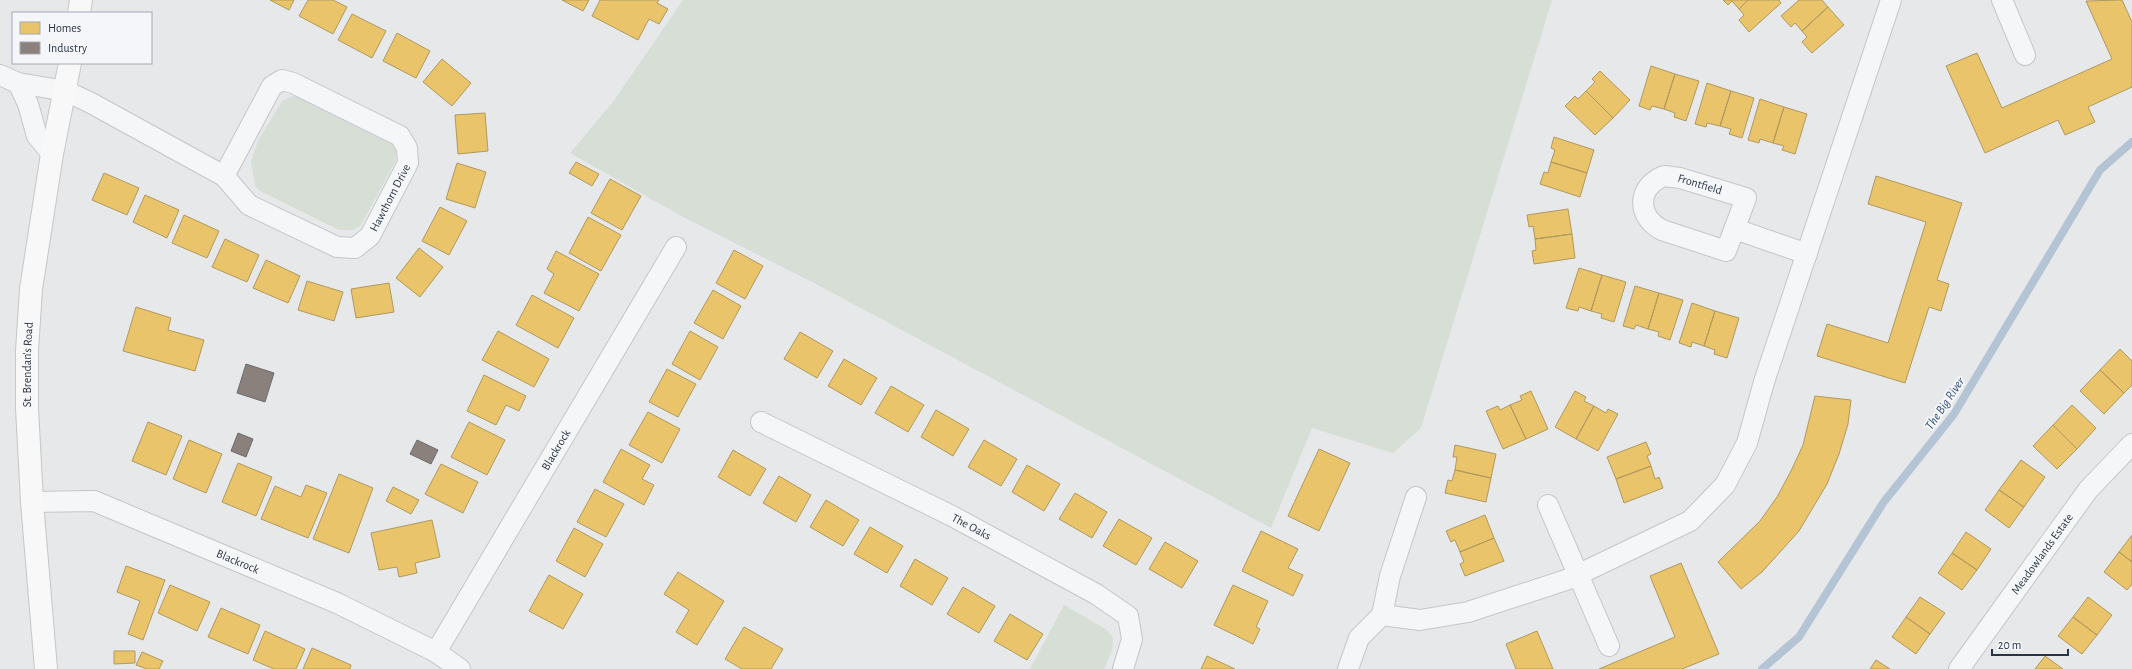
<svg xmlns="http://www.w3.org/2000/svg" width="2132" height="669" font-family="'Alegreya Sans',sans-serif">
	<rect width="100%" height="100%" fill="#e6e8ea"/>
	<path fill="#d6ded6" d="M683 0H1552L1421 428 1393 453 1312 428 1271 528 814 283 683 217 570 153 613 102Z
		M293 96H301L392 141 397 152 395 162 361 225 353 230H339L260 191 255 186 251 161 258 141 282 101Z
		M1064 605 1107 630 1113 638 1112 650 1104 669H1030Z"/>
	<path fill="#e9c46a" stroke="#b0995f" d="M270 0H294L289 10Z
		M308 0H333L347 7 333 34 299 16Z
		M562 0H589L583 11Z
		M600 0H659L657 3 668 9 659 24 649 19 638 40 592 16Z
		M1723 0H1748L1739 9 1732 1 1728 5Z
		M1748 0H1779L1781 3 1749 32 1739 20 1744 15 1739 9Z
		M1799 0H1822L1828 7 1802 31 1795 23 1791 27 1781 16Z
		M2122 0 2132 22V87L2088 107 2095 122 2065 135 2058 120 1985 153 1946 66 1977 53 2002 108 2112 59 2086 1Z
		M1828 7 1844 25 1812 53 1802 42 1807 37 1802 31Z
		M352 14 386 31 372 58 338 40Z
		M397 33 430 51 416 78 383 61Z
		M442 59 471 83 452 106 423 82Z
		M1651 66 1675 74 1664 109 1652 106 1650 110 1639 106Z
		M1600 71 1630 100 1613 118 1586 91 1595 82 1592 79Z
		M1675 74 1699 81 1686 121 1674 117 1675 113 1664 109Z
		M1707 83 1731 91 1720 126 1707 123 1706 127 1695 124Z
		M1586 91 1613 118 1595 135 1565 106 1575 96 1578 99Z
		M1731 91 1754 98 1742 138 1729 134 1731 129 1720 126Z
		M1760 99 1784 107 1773 143 1760 139 1759 143 1748 140Z
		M1784 107 1807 114 1795 154 1782 150 1784 146 1773 143Z
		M485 113 488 151 458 154 455 115Z
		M1554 137 1594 150 1587 173 1551 162 1555 150 1551 148Z
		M576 162 599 174 592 186 569 173Z
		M1551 162 1587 173 1580 197 1540 184 1544 172 1548 173Z
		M457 163 486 172 475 208 446 199Z
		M104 173 139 188 127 215 92 200Z
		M1876 176 1962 203 1937 280 1949 284 1941 311 1929 307 1905 383 1817 356 1827 324 1888 343 1926 222 1868 204Z
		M610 179 641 196 622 230 591 213Z
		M145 195 179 210 167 238 133 222Z
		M440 207 467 221 449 255 422 241Z
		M1568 209 1572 234 1535 239 1533 226 1529 227 1527 215Z
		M184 215 219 231 207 258 172 243Z
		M588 217 621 235 601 271 569 253Z
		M1572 234 1575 258 1534 264 1532 251 1536 250 1535 239Z
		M225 239 259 255 247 282 212 267Z
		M419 248 443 267 420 297 396 278Z
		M734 250 763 266 745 299 716 283Z
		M556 251 599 274 579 311 544 293 554 274 547 269Z
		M266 260 300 276 288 303 253 288Z
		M1579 268 1602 275 1591 311 1579 307 1578 311 1566 308Z
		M1602 275 1626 282 1614 322 1601 318 1602 314 1591 311Z
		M307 281 343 292 334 321 298 310Z
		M389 283 394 312 356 318 351 289Z
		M1635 286 1659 293 1648 329 1636 325 1634 329 1623 326Z
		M713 290 741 306 723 339 694 323Z
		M1659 293 1683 300 1670 340 1658 336 1659 332 1648 329Z
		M532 295 574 318 558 348 516 325Z
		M1692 303 1715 311 1704 346 1692 342 1691 347 1679 343Z
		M136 307 171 318 168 330 204 340 195 371 123 351Z
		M1715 311 1739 318 1727 358 1714 354 1715 350 1704 346Z
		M498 331 549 359 534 387 482 360Z
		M690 331 718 347 700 380 672 364Z
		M800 332 833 351 817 378 784 359Z
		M2120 349 2132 361V385L2124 393 2100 370Z
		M844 359 877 378 861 405 828 386Z
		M667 369 696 384 678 417 649 402Z
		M2100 370 2124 393 2104 414 2080 391Z
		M484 375 526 396 519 411 506 405 496 425 467 411Z
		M891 386 924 405 908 432 875 413Z
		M1531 391 1548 429 1526 439 1510 405 1522 400 1520 396Z
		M1575 391 1586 397 1584 401 1594 406 1576 439 1555 427Z
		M1815 396 1851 400 1848 424 1839 454 1827 484 1799 531 1762 572 1741 589 1718 562 1760 521 1777 497 1791 471 1803 445Z
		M1510 405 1526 439 1503 449 1486 411 1498 406 1500 410Z
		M2072 405 2096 428 2077 449 2053 425Z
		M1594 406 1606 413 1608 409 1618 414 1598 451 1576 439Z
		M936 410 969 429 953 456 921 437Z
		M648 412 680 429 662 463 629 445Z
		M148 422 182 436 166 475 132 461Z
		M469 422 505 440 487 475 451 457Z
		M2053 425 2077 449 2057 469 2033 446Z
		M189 440 222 454 206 493 173 479Z
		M984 440 1017 459 1001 486 968 467Z
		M1646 442 1651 454 1647 456 1651 466 1616 479 1607 457Z
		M1455 445 1496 454 1491 478 1455 470 1457 457H1453Z
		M621 449 650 465 642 479 654 485 644 505 603 482Z
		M1319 449 1350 463 1319 531 1288 516Z
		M733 450 766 469 750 496 718 477Z
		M2021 460 2045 477 2024 507 1999 490Z
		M238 463 272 477 256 516 222 502Z
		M441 464 478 482 463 513 425 494Z
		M1027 465 1060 484 1044 511 1012 492Z
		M1651 466 1655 479 1659 477 1663 488 1624 503 1616 479Z
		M1455 470 1491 478 1486 502 1445 493 1448 480 1452 481Z
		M339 474 373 488 349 553 313 539Z
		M779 476 811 495 796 522 763 503Z
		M306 485 327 493 308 538 261 519 275 486 301 497Z
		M393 487 419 500 411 514 386 501Z
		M595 489 624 504 606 537 577 522Z
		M1999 490 2024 507 2009 528 1985 510Z
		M1075 493 1107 512 1092 538 1059 519Z
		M826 500 859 520 843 546 810 527Z
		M1485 515 1494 538 1460 552 1455 540 1451 542 1446 531Z
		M1119 519 1152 538 1136 565 1103 546Z
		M432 520 440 557 415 563 417 573 399 577 397 567 379 570 371 533Z
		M870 527 903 546 887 573 854 554Z
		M574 528 603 544 585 577 556 561Z
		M1261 531 1298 549 1288 568 1303 575 1293 596 1242 571Z
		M1966 532 1991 549 1977 570 1952 553Z
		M2132 535V562L2119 552Z
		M1494 538 1504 561 1465 576 1460 564 1464 562 1460 552Z
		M1165 542 1198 561 1182 588 1149 569Z
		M2119 552 2132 562V584L2127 590 2104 572Z
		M1952 553 1977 570 1962 590 1938 573Z
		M915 559 948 578 932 605 900 586Z
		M1681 563 1719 654 1682 669H1599L1675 637 1650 576Z
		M126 566 165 580 143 640 128 634 140 601 117 592Z
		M678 572 724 601 697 645 676 632 689 610 664 594Z
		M549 575 583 594 563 629 529 611Z
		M170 585 210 602 197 631 158 613Z
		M1233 585 1268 601 1256 627 1260 629 1253 644 1214 625Z
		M963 587 995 606 979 633 947 614Z
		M1920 597 1945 613 1930 634 1906 617Z
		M2088 597 2112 615 2097 635 2073 617Z
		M221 608 260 625 248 654 208 637Z
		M1010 614 1043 634 1027 660 994 641Z
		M1906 617 1930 634 1916 654 1892 637Z
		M2073 617 2097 635 2082 654 2058 636Z
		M744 627 783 649 771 669H742L725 659Z
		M265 631 305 649 296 669H274L253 660Z
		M1537 631 1553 669H1516L1506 644Z
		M312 648 351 665 350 669H303Z
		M114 651H135V663L114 664Z
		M142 652 163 661 159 669H147L136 665Z
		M1207 656 1235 669H1201Z
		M2045 656 2063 669H2035Z
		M1876 660 1890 669H1870Z"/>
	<path fill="#8a817c" stroke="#6e6a6c" d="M246 364 274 373 265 402 237 393Z
		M238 433 253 439 246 457 231 451Z
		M417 440 438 450 431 464 410 454Z"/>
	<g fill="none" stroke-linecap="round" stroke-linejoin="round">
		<path stroke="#b4c4d5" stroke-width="8" d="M1762 669 1799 637 1883 503 1954 414 2100 170 2132 142"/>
		<g stroke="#c4c6c8" stroke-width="22">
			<g id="minor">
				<path d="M2002 0 2025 55"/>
				<path id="s1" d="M0 75 18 83 66 91 91 103 224 176 249 205 337 247 355 248 370 236 408 163 407 148 400 136 293 83 282 80 272 86 224 176"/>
				<path d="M18 83 28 104 37 136 52 154"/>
				<path d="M1664 176 1680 178 1746 198 1726 251 1662 230C1636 216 1637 187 1664 176Z"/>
				<path d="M1735 229 1807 254"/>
				<path id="s2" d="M761 422 952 516 1096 594 1128 616 1132 639 1123 669"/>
				<path id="s3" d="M32 502 94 501 337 603 436 652 460 669"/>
				<path d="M1548 505 1609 646"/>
				<path d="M1382 615 1390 576 1416 497"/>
				<path id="s4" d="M436 652 676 247"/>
				<path d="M1348 669 1359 638 1382 615 1420 620 1468 612 1569 579 1690 521 1725 485 1747 443 1764 382 1891 0"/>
				<path id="s5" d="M1959 669 2088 490 2132 444"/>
			</g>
		</g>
		<g stroke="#c4c6c8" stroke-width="24">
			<g id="secondary">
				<path d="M79 13 81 0"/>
				<path id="s6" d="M46 669 32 502 27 408V351L31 289 52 154 70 63"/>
			</g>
		</g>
		<use href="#minor" stroke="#f5f6f7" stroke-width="20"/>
		<use href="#secondary" stroke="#f8f8f8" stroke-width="22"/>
	</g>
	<g text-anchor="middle" stroke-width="4" stroke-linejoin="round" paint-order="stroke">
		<g font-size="12" fill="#2b3445" stroke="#f4f6f9">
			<text transform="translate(1700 184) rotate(17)" y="4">Frontfield</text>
			<text dy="4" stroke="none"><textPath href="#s1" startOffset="464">Hawthorn Drive</textPath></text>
			<text dy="4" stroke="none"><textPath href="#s6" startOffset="305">St. Brendan's Road</textPath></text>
			<text dy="4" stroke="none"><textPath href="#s4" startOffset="235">Blackrock</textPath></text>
			<text dy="4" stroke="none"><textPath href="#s2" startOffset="235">The Oaks</textPath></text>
			<text dy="4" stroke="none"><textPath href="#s5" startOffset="142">Meadowlands Estate</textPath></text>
			<text dy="4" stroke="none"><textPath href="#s3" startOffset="218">Blackrock</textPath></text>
		</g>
		<g font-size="13" font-style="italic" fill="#34527a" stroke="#f4f6f9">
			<text transform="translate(1944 403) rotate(-56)" y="5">The Big River</text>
		</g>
	</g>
	<rect x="12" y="12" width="140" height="52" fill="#f4f6f9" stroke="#a4a8b1"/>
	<rect x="20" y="22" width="20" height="12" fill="#e9c46a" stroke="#a4a8b1"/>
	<text x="48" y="32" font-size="12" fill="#2b3445">Homes</text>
	<rect x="20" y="42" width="20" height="12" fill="#8a817c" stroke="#a4a8b1"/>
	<text x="48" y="52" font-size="12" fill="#2b3445">Industry</text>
	<path d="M1992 649v6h76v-6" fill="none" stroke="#2b3445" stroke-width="2"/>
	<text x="1998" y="649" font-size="12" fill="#2b3445" stroke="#f4f6f9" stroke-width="3" paint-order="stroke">20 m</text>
</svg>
